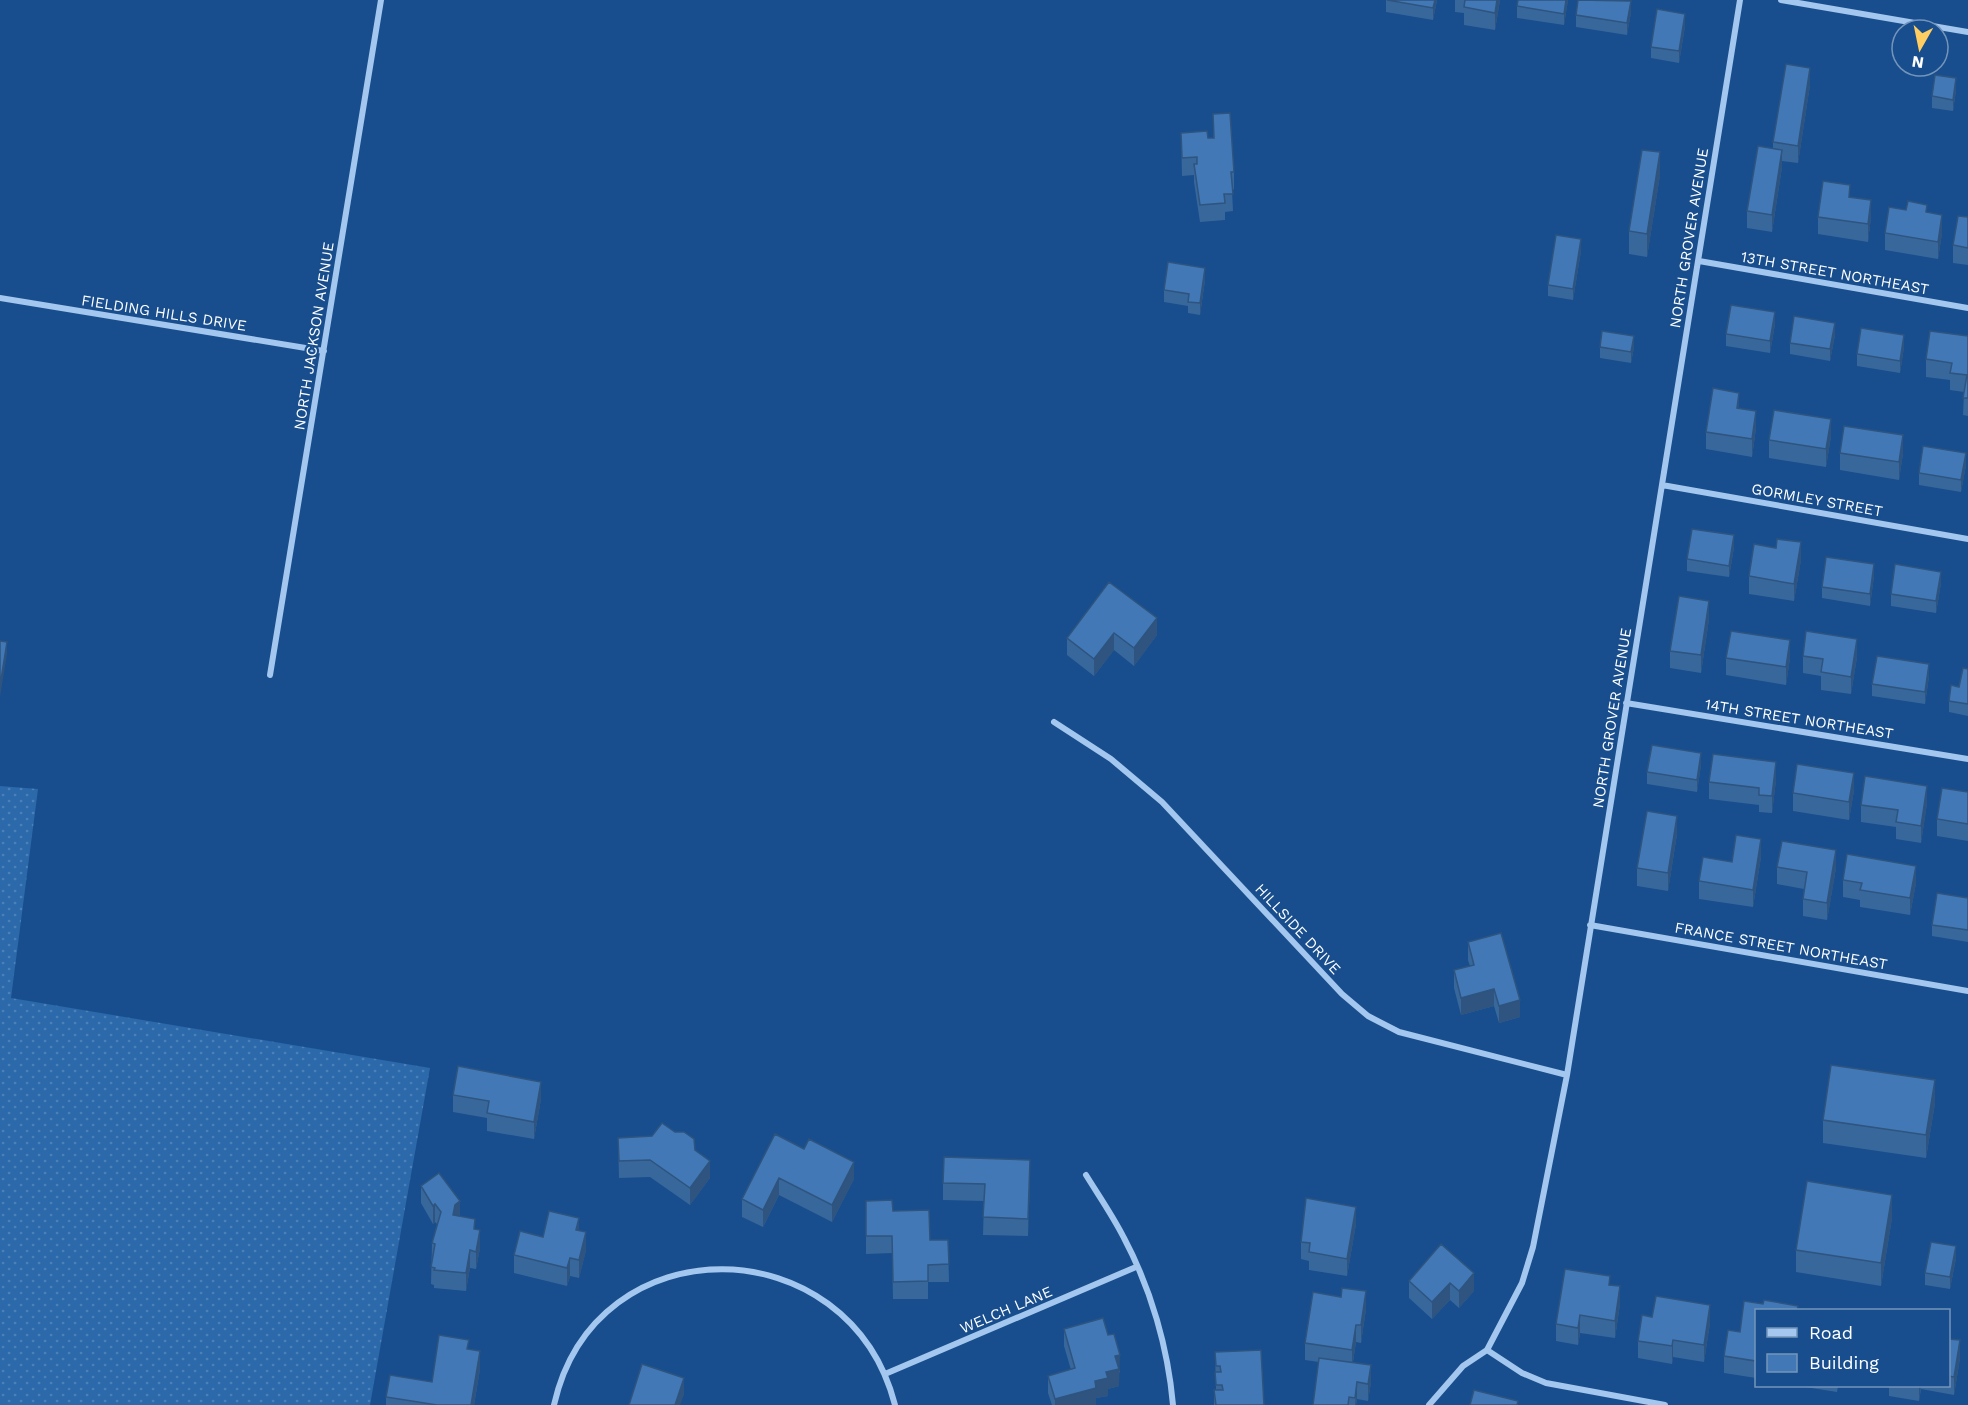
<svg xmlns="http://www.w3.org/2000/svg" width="1968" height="1405" font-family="'Work Sans',sans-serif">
	<defs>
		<pattern id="grass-dots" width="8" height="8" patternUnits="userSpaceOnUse" patternTransform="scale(1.5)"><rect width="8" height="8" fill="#2b69ab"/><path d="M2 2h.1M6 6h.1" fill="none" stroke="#4b80b8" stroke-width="1.8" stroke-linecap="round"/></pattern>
	</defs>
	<rect width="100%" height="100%" fill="#184e8d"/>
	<path fill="url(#grass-dots)" d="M0 786 38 789 11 998 430 1068 370 1405H0Z"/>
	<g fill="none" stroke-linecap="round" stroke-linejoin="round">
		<path stroke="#a3c7ee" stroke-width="6" d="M1781 0 1968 32
			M1699 261 1968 308
			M0 298 324 351
			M1662 485 1968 539
			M270 675 381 0
			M1626 703 1968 759
			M1054 722 1111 759 1162 802 1342 994 1368 1016 1399 1032 1567 1075
			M1590 925 1968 991
			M1086 1175C1099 1196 1113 1216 1124 1238 1151 1289 1168 1348 1173 1405
			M1487 1350 1522 1373 1546 1383 1665 1405
			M885 1374 1136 1267
			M554 1405C595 1222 849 1226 895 1405
			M1429 1405 1463 1366 1487 1350 1522 1283 1533 1247 1567 1075 1740 0"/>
	</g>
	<path fill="#38679c" d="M1386 0H1437L1433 20 1386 12Z
		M1455 0H1500L1495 30 1464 25V13L1455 12Z
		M1568 0 1564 25 1517 18V6Z
		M1631 12 1627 35 1576 27V15Z
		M1685 26 1679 63 1651 58V47Z
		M1810 85 1798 163 1782 161V167L1772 232 1747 228V211L1773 148V142Z
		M1956 90 1953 111 1932 108V96Z
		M1213 114 1234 172V189L1232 190 1233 211 1225 212V220L1200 222 1194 182V175L1182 176 1181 133 1208 138H1213Z
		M1660 175 1647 257 1629 254V231Z
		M1850 197 1871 217 1868 242 1818 234V217Z
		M1927 213 1942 233 1938 259 1885 250V233Z
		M1968 217V265L1953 263V245Z
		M1581 251 1573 300 1548 296V285Z
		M1205 280 1200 315 1188 313V306L1164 302V290Z
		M1775 324 1770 353 1726 346V334Z
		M1835 335 1830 361 1790 354V343Z
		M1968 336V416L1963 415 1964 392 1950 390V380L1926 377V359Z
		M1600 347H1634L1631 363 1600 358Z
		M1904 347 1900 373 1857 366V354Z
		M1756 428 1752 457 1706 449V432Z
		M1831 436 1826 467 1769 458V440Z
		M1840 453H1903L1899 480 1840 470Z
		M1966 465 1961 492 1919 485V473Z
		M1734 547 1729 577 1687 571V559Z
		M1801 560 1794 601 1749 594V576Z
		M1874 576 1870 606 1822 598V587Z
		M1109 582 1157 635 1134 666 1114 650 1094 676 1067 655V638Z
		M1941 583 1936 613 1891 606V594Z
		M1709 619 1701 673 1670 668V651Z
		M1803 656 1857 657 1851 694 1821 690V676L1803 673Z
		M1726 658H1790L1786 685 1726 675Z
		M1968 669V716L1949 712V701L1959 687Z
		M1929 676 1925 704 1872 696V684Z
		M1701 765 1697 792 1647 784V772Z
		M1776 780 1772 813 1759 812V805L1709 799V782Z
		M1854 790 1849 820 1793 811V793Z
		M1968 792V853V841L1937 836V819Z
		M1927 803 1921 843 1896 839V827L1861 822V805Z
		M1677 834 1668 891 1637 886V868Z
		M1761 857 1753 907 1699 899V881L1732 862Z
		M1777 867 1836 868 1827 920 1803 916V899L1804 889 1777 884Z
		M1843 880 1916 883 1910 915 1860 907V900L1843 897Z
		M1968 898V942L1932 936V925Z
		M1468 942 1520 1017 1499 1023 1494 1006 1461 1015 1454 988V970L1470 966 1468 960Z
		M453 1095 541 1099 534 1139 487 1131V1118L453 1112Z
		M1935 1103 1926 1158 1823 1143V1120Z
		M652 1136 695 1150 710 1178 690 1205 650 1177 619 1178 618 1138Z
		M804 1149 854 1179 832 1222 779 1195 763 1227 742 1217V1199Z
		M1030 1177 1028 1236 983 1235 984 1201 943 1200V1183Z
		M421 1186 475 1230 480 1248 476 1269 470 1268 466 1291 434 1288V1285L431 1284 432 1243 437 1224 435 1222 433 1224 421 1203Z
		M866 1201 893 1211 930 1240H948L949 1282H928V1299H893L892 1253 866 1254Z
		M1892 1218 1881 1286 1796 1272V1250Z
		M1356 1224 1347 1276 1309 1270V1261L1301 1259V1242Z
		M579 1231 586 1250 579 1278 570 1276 567 1286 514 1273V1255L543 1237Z
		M1441 1244 1474 1291 1459 1308 1450 1300 1432 1319 1409 1298V1281Z
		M1956 1258 1950 1289 1925 1285V1273Z
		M1610 1285 1620 1304 1615 1338 1580 1333 1578 1345 1556 1341V1324Z
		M1764 1300 1798 1306V1311H1756V1378L1724 1373V1356L1728 1330 1740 1332 1744 1301 1763 1304Z
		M1366 1309 1361 1343 1356 1342 1353 1362 1371 1382 1368 1401 1357 1399 1356 1405H1313L1319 1362 1305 1360V1343Z
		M1652 1317 1710 1323 1704 1362 1673 1357 1672 1364 1638 1358V1341Z
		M1064 1329 1108 1335 1120 1372 1119 1373V1386L1108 1389V1396L1096 1398V1405H1052L1048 1393V1376L1071 1370 1064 1346Z
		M1948 1339 1960 1358 1954 1395 1921 1389 1919 1401 1889 1396V1386H1948Z
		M1215 1352 1264 1405H1214V1390H1216Z
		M480 1369 474 1405H386V1397L432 1382Z
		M1805 1386H1838L1837 1392 1805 1387Z"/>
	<path fill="#2e547f" d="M1435 0H1437L1433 20V8Z
		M1497 0H1500L1495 30V13Z
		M1566 0H1568L1564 25V14Z
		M1631 1V12L1627 35V23Z
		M1685 14V26L1679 63V51Z
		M1810 68V85L1798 163V146Z
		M1956 78V90L1953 111V100Z
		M1782 150V167L1772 232V215Z
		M1660 152V175L1647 257V234Z
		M1871 200V217L1868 242V224Z
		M1942 215V233L1938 259V242Z
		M1581 239V251L1573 300V289Z
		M1205 268V280L1200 315V303Z
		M1775 312V324L1770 353V341Z
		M1835 323V335L1830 361V349Z
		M1904 335V347L1900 373V361Z
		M1634 336V347L1631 363V352Z
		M1739 393V410L1737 408Z
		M1756 411V428L1752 457V439Z
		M1831 419V436L1826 467V449Z
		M1903 435V453L1899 480V462Z
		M1966 453V465L1961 492V480Z
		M1734 535V547L1729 577V566Z
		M1801 542V560L1794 601V584Z
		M1874 564V576L1870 606V594Z
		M1941 572V583L1936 613V601Z
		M1709 601V619L1701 673V655Z
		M1157 618V635L1134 666V648Z
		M1114 633V650L1094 676V659Z
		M1857 639V657L1851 694V677Z
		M1790 640V658L1786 685V667Z
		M7 642V654L0 697V686Z
		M1929 664V676L1925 704V692Z
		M1701 753V765L1697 792V780Z
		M1776 762V780L1772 813V796Z
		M1854 773V790L1849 820V802Z
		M1927 786V803L1921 843V826Z
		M1677 816V834L1668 891V873Z
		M1761 839V857L1753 907V890Z
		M1836 850V868L1827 920V903Z
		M1916 866V883L1910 915V898Z
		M1494 989V1006L1461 1015V998Z
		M1520 1000V1017L1499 1023V1006Z
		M1935 1080V1103L1926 1158V1135Z
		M541 1082V1099L534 1139V1122Z
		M1030 1160V1177L1028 1236V1219Z
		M710 1161V1178L690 1205V1188Z
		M854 1162V1179L832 1222V1205Z
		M779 1178V1195L763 1227V1210Z
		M1892 1195V1218L1881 1286V1263Z
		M460 1201V1218L453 1215 455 1205Z
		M435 1204V1222L433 1224V1206Z
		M1356 1207V1224L1347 1276V1259Z
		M579 1218V1235L576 1230Z
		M480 1230V1248L476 1269V1252Z
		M586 1232V1250L579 1278V1260Z
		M1956 1246V1258L1950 1289V1277Z
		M470 1250V1268L466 1291V1273Z
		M570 1258V1276L567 1286V1268Z
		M1474 1273V1291L1459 1308V1291Z
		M1450 1283V1300L1432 1319V1302Z
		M1620 1286V1304L1615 1338V1321Z
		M1366 1291V1309L1361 1343V1325Z
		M1710 1305V1323L1704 1362V1345Z
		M1580 1315V1333L1578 1345V1328Z
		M1356 1325V1342L1352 1367V1350Z
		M1673 1340V1357L1672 1364V1346Z
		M1960 1340V1358L1954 1395V1377Z
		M480 1351V1369L474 1405H471Z
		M1120 1355 1119 1386 1108 1389V1396L1096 1398V1405H1055V1399L1095 1381 1106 1372 1115 1356Z
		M1371 1365V1382L1368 1401V1384Z
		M684 1378V1395L680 1405H675Z
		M1357 1382V1399L1356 1405H1355Z
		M1919 1386H1921L1919 1401Z"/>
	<path fill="#4178b5" stroke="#2e547f" stroke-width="1.5" d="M1387 0H1435L1433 8Z
		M1465 0H1497L1495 13 1464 7Z
		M1518 0H1566L1564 14 1517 6Z
		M1578 0 1631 1 1627 23 1576 15Z
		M1657 9 1685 14 1679 51 1651 47Z
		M1786 64 1810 68 1798 146 1773 142Z
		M1935 75 1956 78 1953 100 1932 96Z
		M1230 113 1234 172H1231L1233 194H1224L1225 203 1200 205 1194 164H1197V157L1182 158 1181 133 1207 131 1208 138H1214L1213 114Z
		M1758 146 1782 150 1772 215 1747 211Z
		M1642 150 1660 152 1647 234 1629 231Z
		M1823 181 1850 185 1849 197 1871 200 1868 224 1818 217Z
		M1908 201 1927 205 1926 212 1942 215 1938 242 1885 233 1889 207 1906 210Z
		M1958 216 1968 217V248L1953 245Z
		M1556 235 1581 239 1573 289 1548 285Z
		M1168 262 1205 268 1200 303 1188 302 1189 294 1164 290Z
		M1731 305 1775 312 1770 341 1726 334Z
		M1794 316 1835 323 1830 349 1790 343Z
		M1861 328 1904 335 1900 361 1857 354Z
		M1602 331 1634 336 1631 352 1600 347Z
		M1930 331 1968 336V398H1963L1967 375 1950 373 1952 363 1926 359Z
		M1713 388 1739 393 1737 408 1756 411 1752 439 1706 432Z
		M1774 410 1831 419 1826 449 1769 440Z
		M1844 426 1903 435 1899 462 1840 453Z
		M1923 446 1966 453 1961 480 1919 473Z
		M1692 529 1734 535 1729 566 1687 559Z
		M1777 539 1801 542 1794 584 1749 576 1754 544 1776 548Z
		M1826 557 1874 564 1870 594 1822 587Z
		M1895 564 1941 572 1936 601 1891 594Z
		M1109 582 1157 618 1134 648 1114 633 1094 659 1067 638Z
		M1679 596 1709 601 1701 655 1670 651Z
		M1731 631 1790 640 1786 667 1726 658Z
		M1806 631 1857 639 1851 677 1821 672 1823 659 1803 656Z
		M0 641 7 642 0 686Z
		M1877 656 1929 664 1925 692 1872 684Z
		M1963 668 1968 669V704L1949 701 1951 685 1959 687Z
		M1652 745 1701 753 1697 780 1647 772Z
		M1713 754 1776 762 1772 796 1759 795V788L1709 782Z
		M1797 764 1854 773 1849 802 1793 793Z
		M1865 776 1927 786 1921 826 1896 822 1898 810 1861 805Z
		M1942 788 1968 792V824L1937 819Z
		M1647 811 1677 816 1668 873 1637 868Z
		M1736 835 1761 839 1753 890 1699 881 1703 857 1732 862Z
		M1782 841 1836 850 1827 903 1803 899 1807 872 1777 867Z
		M1847 854 1916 866 1910 898 1860 890 1862 883 1843 880Z
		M1937 893 1968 898V930L1932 925Z
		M1501 933 1520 1000 1499 1006 1494 989 1461 998 1454 970 1474 965 1468 942Z
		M1831 1065 1935 1080 1926 1135 1823 1120Z
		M458 1066 541 1082 534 1122 487 1113 489 1101 453 1095Z
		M662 1123 675 1132H684L694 1139 695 1150 710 1161 690 1188 650 1160 619 1161 618 1138 652 1136Z
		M775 1134 804 1149 809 1139 854 1162 832 1205 779 1178 763 1210 742 1199Z
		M944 1157 1030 1160 1028 1219 983 1217 985 1184 943 1183Z
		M439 1173 460 1201 455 1205 453 1215 475 1219 474 1229 480 1230 476 1252 470 1250 466 1273 434 1270 435 1268 431 1267 435 1244 432 1243 441 1212 435 1204 433 1206 421 1186Z
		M1807 1181 1892 1195 1881 1263 1796 1250Z
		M1306 1198 1356 1207 1347 1259 1309 1252 1310 1243 1301 1242Z
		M892 1200 893 1211 929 1210 930 1240H948L949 1264 928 1265V1281L893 1282 892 1236H866V1201Z
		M549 1211 579 1218 576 1230 586 1232 579 1260 570 1258 567 1268 514 1255 520 1231 543 1237Z
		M1931 1242 1956 1246 1950 1277 1925 1273Z
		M1441 1244 1474 1273 1459 1291 1450 1283 1432 1302 1409 1281Z
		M1565 1269 1610 1276 1609 1285 1620 1286 1615 1321 1580 1315 1578 1328 1556 1324Z
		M1342 1288 1366 1291 1361 1325H1356L1352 1350 1305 1343 1313 1292 1341 1297Z
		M1656 1296 1710 1305 1704 1345 1673 1340 1672 1346 1638 1341 1642 1315 1652 1317Z
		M1764 1300 1798 1306 1797 1311H1756V1361L1724 1356 1728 1330 1740 1332 1744 1301 1763 1304Z
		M1103 1318 1108 1335 1114 1334 1120 1355 1115 1356 1119 1369 1106 1372 1108 1378 1095 1381 1096 1388 1055 1399 1048 1376 1075 1368 1064 1329Z
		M439 1335 469 1340 467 1349 480 1351 471 1405H437L386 1397 390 1375 432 1382Z
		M1948 1339 1960 1340 1954 1377 1948 1376Z
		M1261 1350 1264 1405H1216L1214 1390H1223L1222 1385H1216L1215 1372H1221L1220 1366H1216L1215 1352Z
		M1319 1358 1371 1365 1368 1384 1357 1382 1355 1398 1349 1397 1348 1405H1313Z
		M642 1364 684 1378 675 1405H629Z
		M1474 1390 1518 1401 1517 1405H1470Z"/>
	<g text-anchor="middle" stroke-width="4.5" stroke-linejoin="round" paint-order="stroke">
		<g font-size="15" fill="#fff" stroke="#184e8d">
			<text transform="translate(1689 238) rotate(-81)" y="5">NORTH GROVER AVENUE</text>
			<text transform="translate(1835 273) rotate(10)" y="5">13TH STREET NORTHEAST</text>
			<text transform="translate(164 313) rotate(9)" y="5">FIELDING HILLS DRIVE</text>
			<text transform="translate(314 336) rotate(-81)" y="5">NORTH JACKSON AVENUE</text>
			<text transform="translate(1817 500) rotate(10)" y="5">GORMLEY STREET</text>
			<text transform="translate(1612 718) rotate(-81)" y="5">NORTH GROVER AVENUE</text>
			<text transform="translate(1799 719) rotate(9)" y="5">14TH STREET NORTHEAST</text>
			<text transform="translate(1298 929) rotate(47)" y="5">HILLSIDE DRIVE</text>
			<text transform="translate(1781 946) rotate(10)" y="5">FRANCE STREET NORTHEAST</text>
			<text transform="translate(1006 1310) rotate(-23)" y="5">WELCH LANE</text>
		</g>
	</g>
	<rect x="1755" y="1309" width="195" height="78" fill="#184e8d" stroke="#7495bb" stroke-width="1.5"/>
	<rect x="1767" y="1328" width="30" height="9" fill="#a3c7ee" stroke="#7495bb" stroke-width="1.5"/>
	<text x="1809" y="1339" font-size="18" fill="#ffffff">Road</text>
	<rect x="1767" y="1354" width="30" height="18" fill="#4178b5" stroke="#7495bb" stroke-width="1.5"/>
	<text x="1809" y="1369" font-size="18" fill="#ffffff">Building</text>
	<g transform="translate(1920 48) rotate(189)"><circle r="28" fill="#184e8d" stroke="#7495bb" stroke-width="1.5"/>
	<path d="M0-4.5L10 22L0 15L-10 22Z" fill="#ffcd61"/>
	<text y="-9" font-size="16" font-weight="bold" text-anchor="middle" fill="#ffffff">N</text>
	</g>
</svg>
